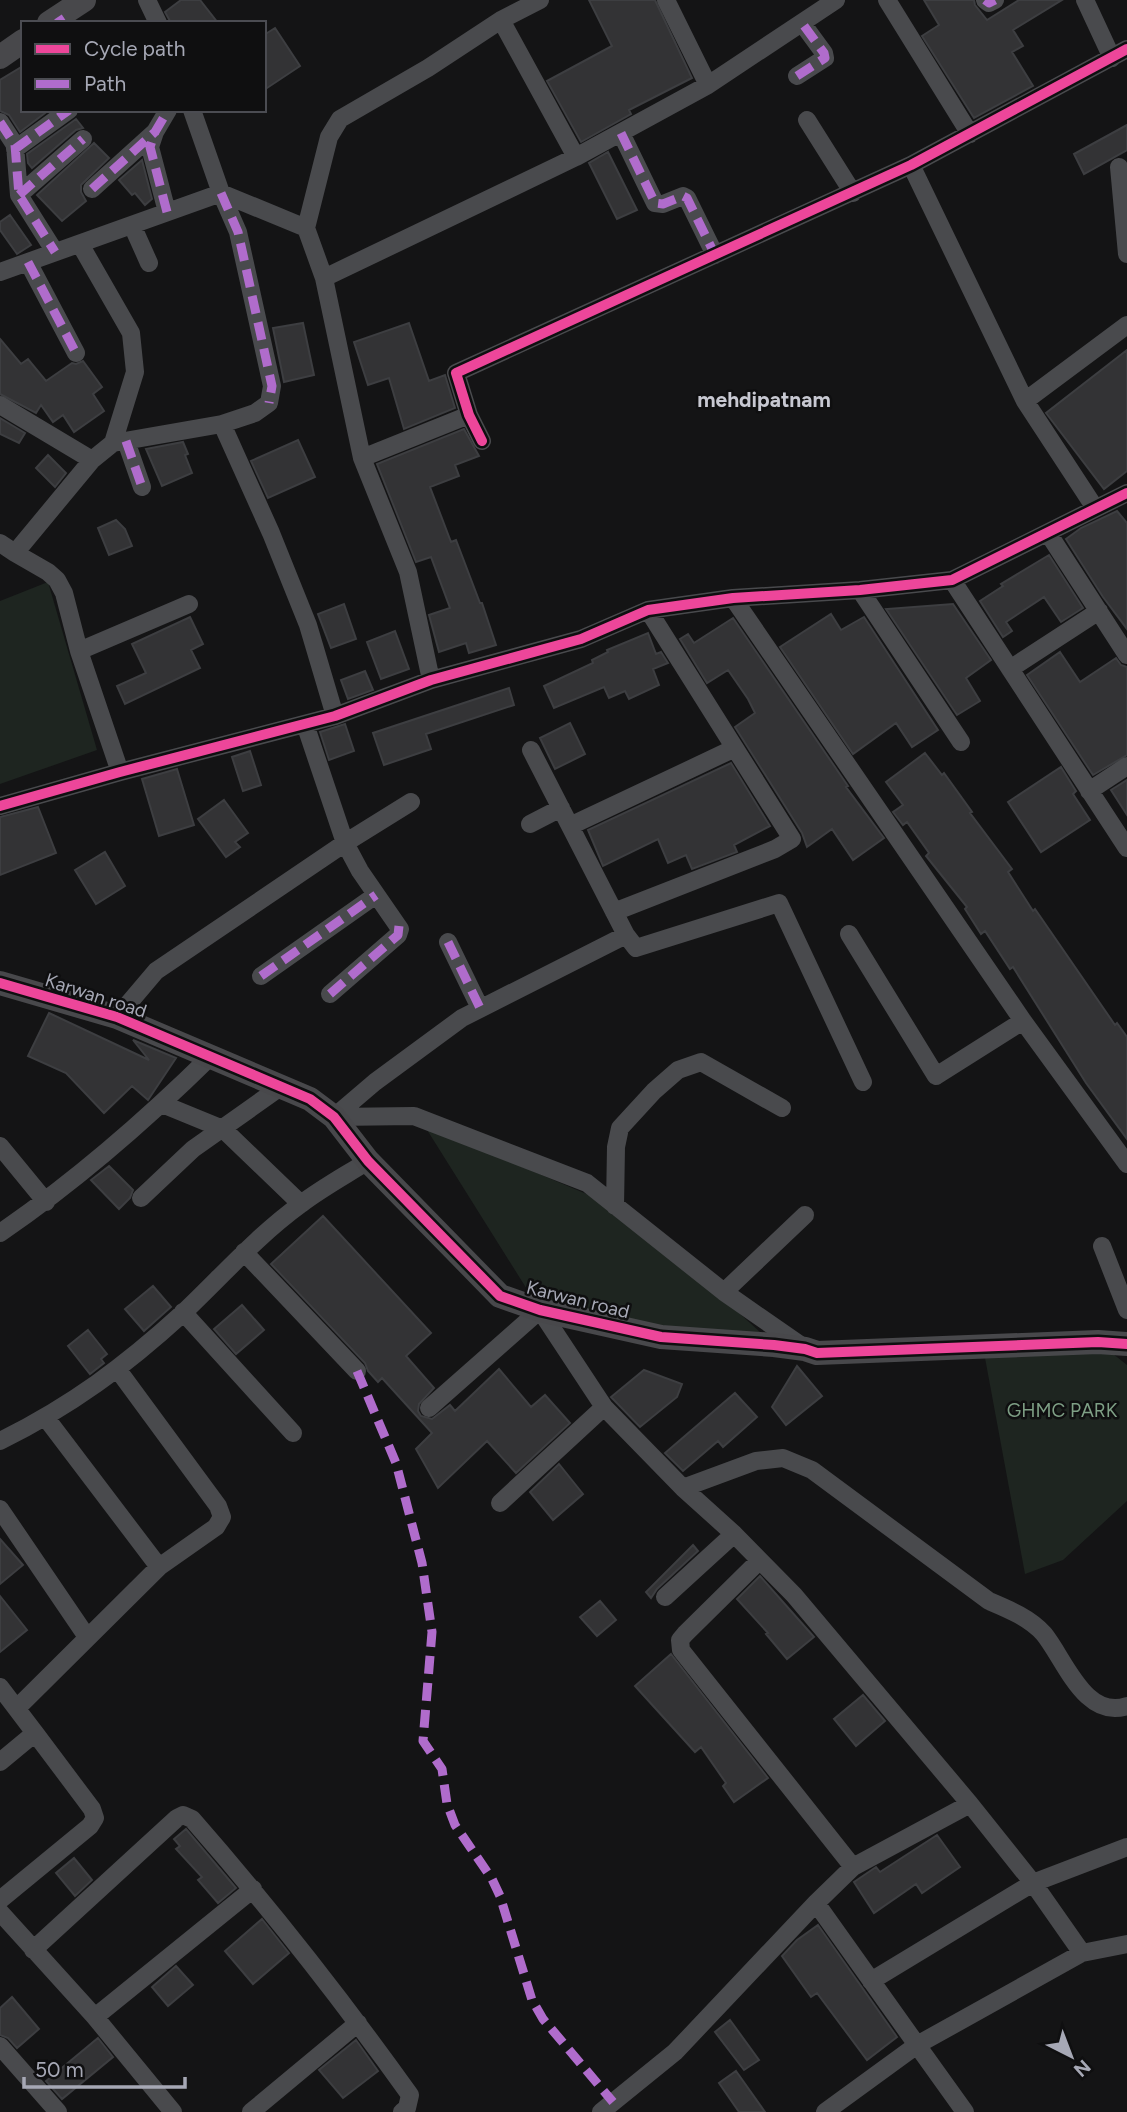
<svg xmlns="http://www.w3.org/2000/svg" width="1127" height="2112" font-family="Figtree,sans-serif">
	<rect width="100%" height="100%" fill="#141415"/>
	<path fill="#1e2520" d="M48 582 97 750 0 784V601Z
		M424 1125 629 1212 774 1345 540 1310Z
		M1098 1342 1127 1365V1501L1063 1560 1025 1574 983 1347Z"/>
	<path fill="#333335" stroke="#3d3e41" stroke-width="2" d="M181 0H200L218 23H171L165 12Z
		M589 0H655L692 78 629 110 631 114 581 142 547 81 612 46Z
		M924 0H974L975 5 987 20 1019 0H1062L1013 30 1023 46 1012 52 1033 86 974 118 922 36 939 25Z
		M275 28 300 66 264 90V35Z
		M23 66V110H49L20 132 9 115 0 111V80Z
		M76 119 83 128 76 130 32 168 28 163 27 154Z
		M1127 125V150L1084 174 1074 154Z
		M94 143 109 158 81 185V192L86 201 62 221 37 195Z
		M608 152 637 210 617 219 589 163Z
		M142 160 152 199 145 205 135 193 132 195 119 180Z
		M10 215 31 245 17 254 0 230V222Z
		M303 323 314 375 284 382 273 328Z
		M409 323 429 381 445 375 455 408 404 429 389 378 368 385 354 342Z
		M0 339 21 364 28 359 46 381 72 363 76 364 83 361 102 387 93 394 104 411 74 432 63 415 53 422 41 405 36 413 0 394Z
		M1127 350V471L1104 489 1046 413Z
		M0 418 25 433 19 443 0 434Z
		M464 429 479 456 455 465 459 476 430 487 451 542 456 540 480 603H482L496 645 469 653 466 643 439 652 429 615 450 608 431 557 416 562 377 464Z
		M298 440 315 477 268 498 251 461Z
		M183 442 188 454 185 455 192 473 162 486 146 449Z
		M48 455 66 473 55 487 36 468Z
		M1117 511 1127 523V629L1103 597 1066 539 1081 528Z
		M116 520 125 529 132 546 109 555 98 528Z
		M1049 555 1083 608 1061 622 1044 597 1006 622 1012 631 1003 637 980 601 1003 586 1001 584Z
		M344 604 356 639 331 648 318 614Z
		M953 604 991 660 966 678 980 701 957 715 886 609Z
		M831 614 841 630 864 617 938 730 912 747 896 723 853 754 780 647Z
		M190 617 203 644 191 650 200 668 125 704 117 686 146 673 132 644Z
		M733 618 848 786 846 787 884 838 853 860 832 829 807 847 802 833 735 727 755 713 748 699 728 670 707 683 680 639 688 634 694 643Z
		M395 631 409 669 381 679 367 642Z
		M648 633 656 654 661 652 668 663 653 669 659 685 629 699 625 691 609 698 604 687 554 708 544 686 593 663 592 660 608 652 607 650Z
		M1060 652 1080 682 1116 658 1121 665 1127 667V755L1093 775 1027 675Z
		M365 671 373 690 348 699 341 680Z
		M509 688 514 705 426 734 431 749 384 765 373 733Z
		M570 723 585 754 555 769 540 738Z
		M345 724 354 751 329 760 320 732Z
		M250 751 261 785 243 791 232 757Z
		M925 753 942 775 944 773 972 812 970 813 1012 869 1008 872 1033 911 1035 909 1115 1025 1117 1023 1127 1037V1139L1086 1083 1013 967 1010 969 985 931 981 934 965 909 967 907 926 856 929 853 907 822 903 825 893 812 903 805 886 782Z
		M731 763 770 826 734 845 737 852 692 869 686 855 668 863 658 839 603 866 588 830Z
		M1061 767 1076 791 1073 794 1090 820 1041 852 1008 802Z
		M177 769 194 825 159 836 142 779Z
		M1127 780V815L1111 790Z
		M224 800 248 833 235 842 240 847 226 857 198 819Z
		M38 807 56 853 0 875V817Z
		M105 852 125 886 96 904 75 870Z
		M49 1013 149 1060 133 1040 176 1058 148 1100 132 1086 104 1113 66 1073 28 1056Z
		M109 1166 133 1190 130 1198 119 1209 91 1180Z
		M323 1216 431 1333 406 1356 434 1388 419 1404 418 1411 421 1416 432 1419 450 1405 455 1411 499 1369 531 1407 545 1395 570 1423 516 1473 487 1441 438 1488 416 1449 432 1433 382 1378 378 1382 368 1371 365 1363 271 1264Z
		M153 1286 171 1307 144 1331 125 1309Z
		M242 1305 264 1330 236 1354 214 1329Z
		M88 1330 107 1354 101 1359 104 1363 90 1374 68 1346Z
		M797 1366 822 1396 786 1425 772 1407Z
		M644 1370 682 1384 677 1397 640 1427 611 1397Z
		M735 1393 757 1417 723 1447 718 1441 683 1471 665 1453Z
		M559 1464 583 1494 553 1520 530 1492Z
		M0 1539 23 1565 0 1584Z
		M693 1545 698 1551 657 1589 651 1598 646 1592Z
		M760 1576 814 1637 787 1659 766 1634 768 1633 737 1599Z
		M0 1596 27 1630 0 1652Z
		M600 1601 616 1620 597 1636 580 1617Z
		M671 1654 768 1778 734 1802 723 1786 726 1783 701 1747 695 1752 635 1686Z
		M863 1695 885 1721 856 1746 834 1719Z
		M186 1829 236 1888 218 1903 198 1880 202 1877 176 1849 180 1846 174 1839Z
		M937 1835 960 1867 922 1893 916 1884 874 1913 854 1882 876 1867 880 1872Z
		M74 1858 92 1880 75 1896 56 1873Z
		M262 1919 289 1953 253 1984 225 1951Z
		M818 1925 897 2037 867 2060 817 1993 811 1997 782 1956 797 1940Z
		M176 1966 193 1985 168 2006 152 1987Z
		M12 1997 39 2029 17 2048 8 2038 0 2035V2008Z
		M730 2020 759 2060 744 2070 715 2032Z
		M98 2038 113 2057 62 2099 46 2081Z
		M356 2040 378 2071 343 2098 319 2070Z
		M736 2071 765 2112H739L719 2083Z"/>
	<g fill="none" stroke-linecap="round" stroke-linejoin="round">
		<path stroke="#494a4d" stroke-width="18" d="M147 0 158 23
			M666 0 708 85
			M887 0 970 134
			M985 0 989 3 995 0
			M1085 0 1112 58
			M501 20 576 157
			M797 76 825 58 824 53 802 23
			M807 120 853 193
			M0 122 15 145 19 195 55 252
			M621 133 655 203 663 204 683 196 687 198 715 255
			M15 149 69 110
			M911 165 1025 401 1095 508
			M1119 167 1127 254
			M92 189 155 132
			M19 195 83 139
			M167 212 150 147 155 132 168 110
			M132 225 149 263
			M80 244 131 333 135 372 113 443
			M28 262 76 353
			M0 272 221 193 306 228
			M324 278 576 157 708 85 836 0
			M1025 401 1127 325
			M0 405 92 460 113 443 222 424 255 413 269 403 272 386 238 232 221 193 192 110
			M222 424 271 533 308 625 335 716
			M126 441 142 487
			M482 441 469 415 456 373 911 165 1127 49
			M362 458 469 415
			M1048 533 1127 655
			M0 543 15 553 92 460
			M15 553 48 572 57 580 64 593 79 651 120 772
			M952 580 1127 848
			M860 590 961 742
			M733 598 1023 1021 1127 1164
			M79 651 189 604
			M1010 669 1099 611
			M431 680 408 572 362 458 324 278 306 228 329 137 340 119 428 68 501 20 540 0
			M305 724 345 843 360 871 400 929 398 935 330 994
			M1089 791 1127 766
			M0 806 120 772 335 716 431 680 581 639 648 610 733 598 860 590 952 580 1127 493
			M530 824 561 808
			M570 826 735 748
			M614 912 775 849 792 839 648 610
			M849 934 936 1076 1023 1021
			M626 935 636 948 779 903 863 1082
			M448 942 480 1008
			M261 976 376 895
			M117 1017 156 971 345 843 411 802
			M162 1104 223 1129 301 1204
			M334 1117 375 1082 462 1018 626 935 531 750
			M334 1117 414 1116 587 1183 724 1292 803 1347
			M0 1146 46 1202
			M141 1198 193 1149 282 1086
			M615 1206 616 1147 620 1128 654 1091 678 1070 701 1062 782 1108
			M0 1233C76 1181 146 1120 212 1055
			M1102 1246 1127 1310
			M244 1252 357 1371
			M724 1292 805 1215
			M183 1312 293 1433
			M429 1408 540 1310 604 1407 683 1488 734 1534 794 1595 970 1804
			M46 1418 159 1567
			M0 1441C71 1406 125 1366 183 1313 222 1276 257 1236 301 1204 322 1188 346 1175 368 1161
			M683 1488 756 1461 783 1458 812 1470 989 1601C1008 1609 1030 1618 1044 1634 1065 1660 1085 1720 1127 1706
			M500 1503 604 1407
			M0 1509 87 1637
			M759 1561 685 1634 680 1640 681 1650 853 1867
			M665 1597 734 1534
			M0 1687 35 1733 0 1762
			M17 1708 159 1567 216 1527 222 1517 218 1506 118 1370
			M970 1804 1033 1883 1082 1953 917 2045 816 1903 853 1867Z
			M0 1900 90 1826 95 1818 92 1809 35 1733
			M0 1912 95 2017 173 2112
			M33 1950 177 1818 183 1815 192 1819C270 1908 342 2000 410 2095L407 2108 402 2112
			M1082 1953 1127 1944
			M871 1981 1033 1883 1127 1847
			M95 2017 253 1889
			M0 2046 58 2112
			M251 2112 358 2023
			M601 2112 675 2052 816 1903
			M825 2112 917 2045 965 2112"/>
		<path stroke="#48484b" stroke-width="24" d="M49 23 84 0
			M0 57 23 41
			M0 983 117 1017 310 1099 334 1117 368 1161 500 1296 540 1310 661 1337 774 1345 805 1349 817 1353 1098 1342 1127 1344"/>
		<path stroke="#b06ccc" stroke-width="9" stroke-dasharray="18 9" stroke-linecap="butt" d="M985 0 989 3 995 0
			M58 17 62 23
			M797 76 825 58 824 53 802 23
			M0 122 15 145 19 195 55 252
			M621 133 655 203 663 204 683 196 687 198 715 255
			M15 149 69 110
			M92 189 155 132
			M221 193 238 232 272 386 269 403
			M19 195 83 139
			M167 212 150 147 155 132 168 110
			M28 262 76 353
			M126 441 142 487
			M448 942 480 1008
			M261 976 376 895
			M330 994 398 935 399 926
			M357 1371 396 1463 422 1563 432 1632 423 1741 442 1769 447 1804 455 1825 492 1879 500 1896 532 2000 543 2019 613 2102"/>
		<g stroke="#0f0f10" stroke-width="15">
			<path id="cycleway" d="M482 441 469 415 456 373 911 165 1127 49
				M0 806 120 772 335 716 431 680 581 639 648 610 733 598 860 590 952 580 1127 493
				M0 983 117 1017 310 1099 334 1117 368 1161 500 1296 540 1310 661 1337 774 1345 805 1349 817 1353 1098 1342 1127 1344"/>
		</g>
		<use href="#cycleway" stroke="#ed469a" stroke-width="10"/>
	</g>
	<g text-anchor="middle" stroke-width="5" stroke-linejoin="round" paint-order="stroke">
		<g font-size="19" fill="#a6a8b5" stroke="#0f0f10">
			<text transform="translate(96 995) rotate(18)" y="7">Karwan road</text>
			<text transform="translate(578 1299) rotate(14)" y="7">Karwan road</text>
		</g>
		<g font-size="19" fill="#7e9f85" stroke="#0f0f10">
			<text x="1062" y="1417">GHMC PARK</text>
		</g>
		<g font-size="21" font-weight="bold" fill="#c7c8d1" stroke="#0f0f10">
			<text x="764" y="407">mehdipatnam</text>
		</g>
	</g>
	<rect x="21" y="21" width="245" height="91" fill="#0f0f10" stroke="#4b4c52" stroke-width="2"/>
	<rect x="35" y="44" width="35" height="10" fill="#ed469a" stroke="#4b4c52" stroke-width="2"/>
	<text x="84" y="56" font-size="21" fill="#a6a8b5">Cycle path</text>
	<rect x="35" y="79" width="35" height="10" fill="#b06ccc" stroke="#4b4c52" stroke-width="2"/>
	<text x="84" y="91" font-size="21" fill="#a6a8b5">Path</text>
	<g transform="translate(1071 2056) rotate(138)" stroke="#0f0f10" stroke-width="5" paint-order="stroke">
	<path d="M0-5L12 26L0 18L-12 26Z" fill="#a6a8b5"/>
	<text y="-10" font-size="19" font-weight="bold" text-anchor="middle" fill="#a6a8b5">N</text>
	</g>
	<path d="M24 2077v10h161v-10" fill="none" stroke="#a6a8b5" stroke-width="3.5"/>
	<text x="35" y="2077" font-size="21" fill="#a6a8b5" stroke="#0f0f10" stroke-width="5" paint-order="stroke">50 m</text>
</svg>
